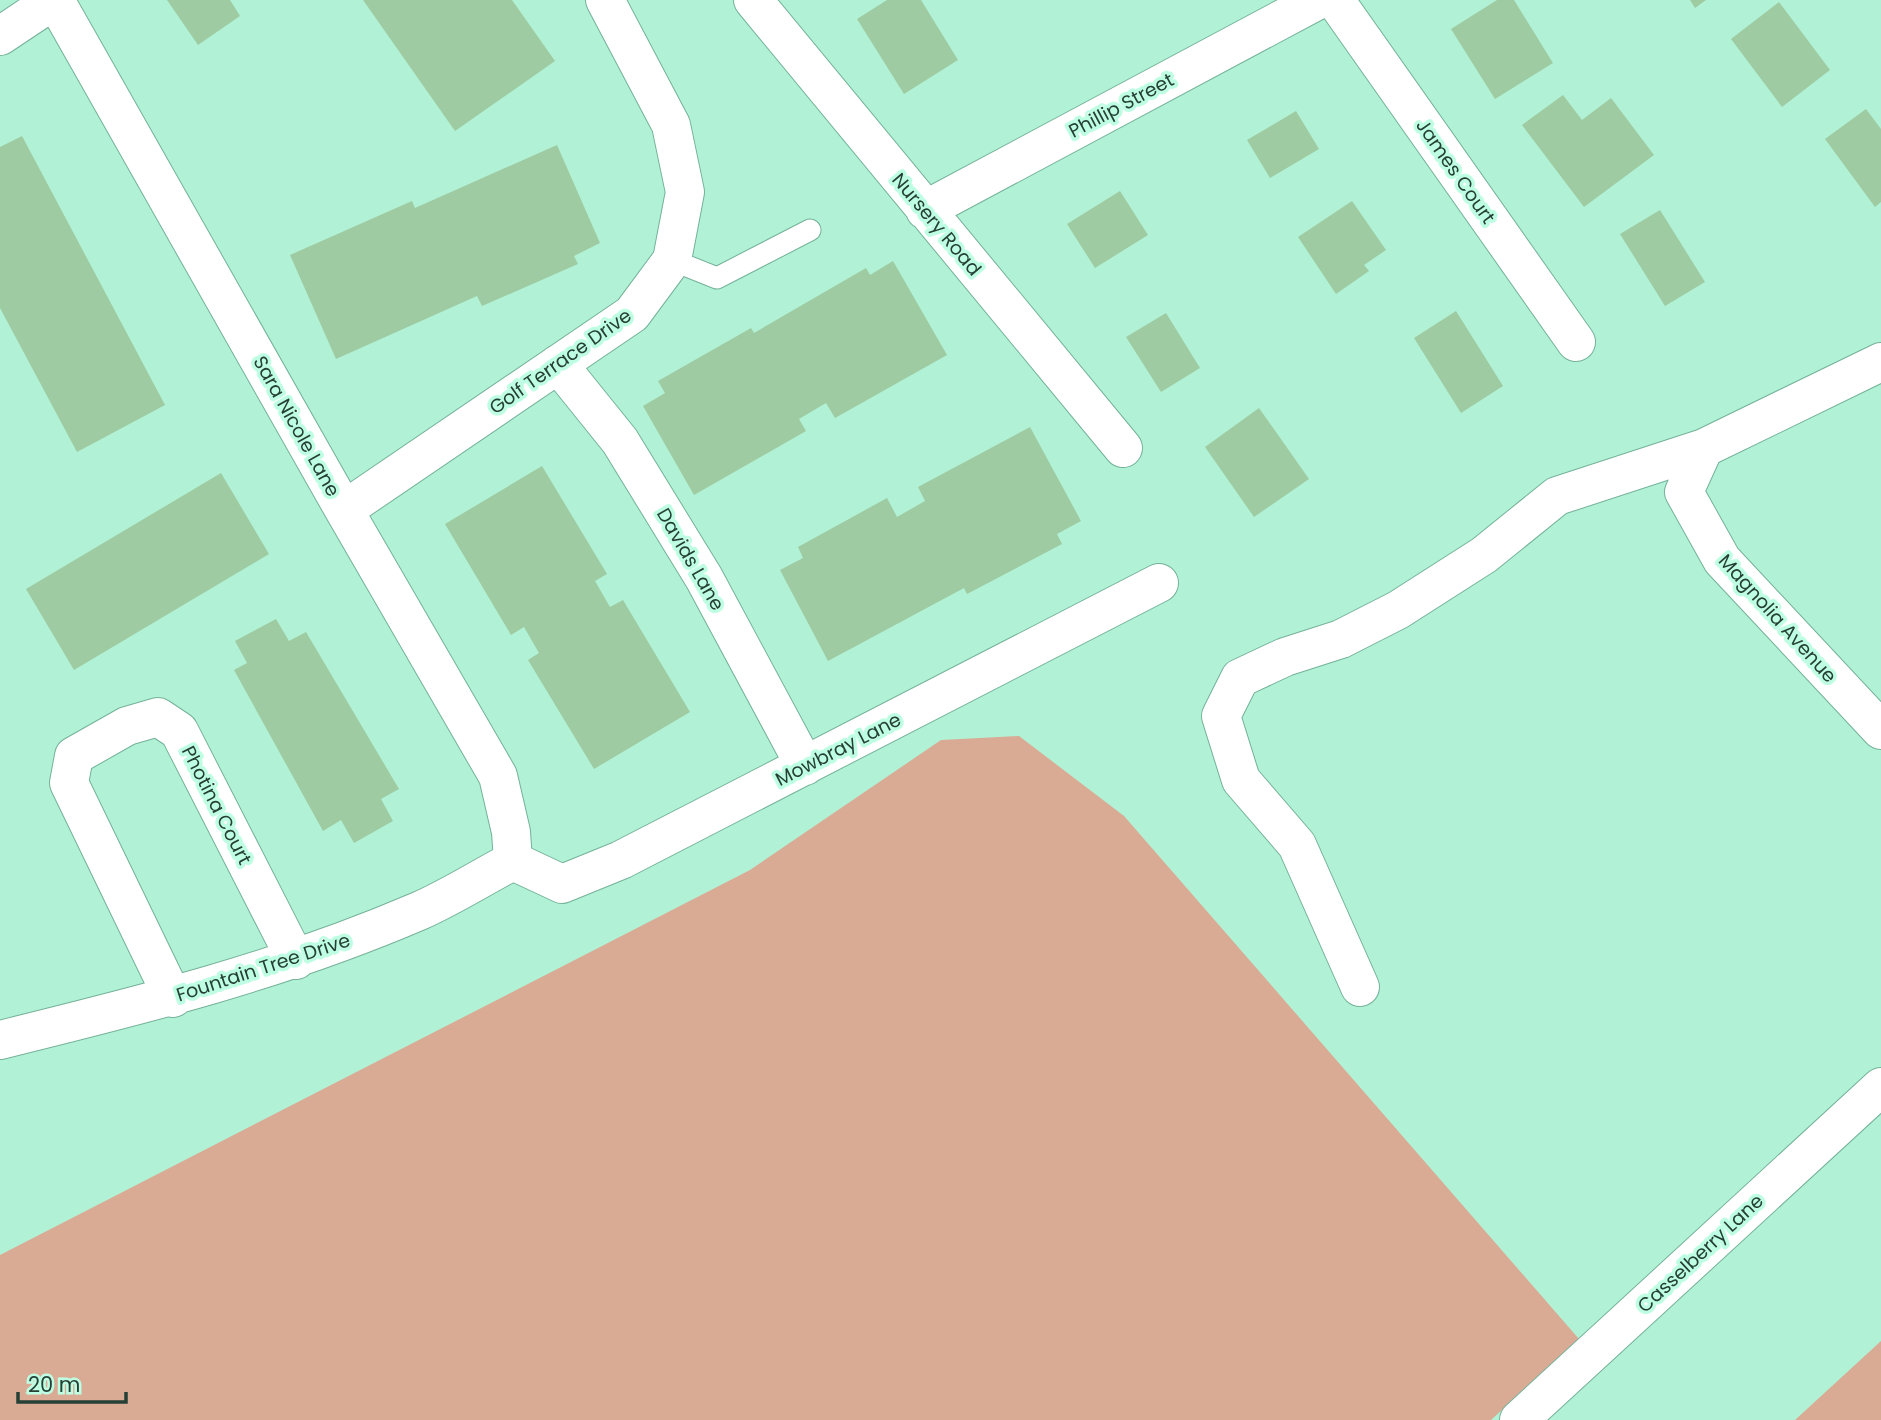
<svg xmlns="http://www.w3.org/2000/svg" width="1881" height="1420" font-family="Poppins,sans-serif">
	<rect width="100%" height="100%" fill="#b1f1d6"/>
	<path fill="#daab94" d="M1019 736 1124 816 1579 1339 1491 1420H0V1255L750 870 941 740Z
		M1881 1341V1420H1795Z"/>
	<path fill="#9ecba1" d="M167 0H230L240 16 198 45Z
		M363 0H512L555 61 455 131Z
		M887 0H921L958 60 904 94 857 19Z
		M1497 0H1514L1553 63 1495 99 1451 29Z
		M1690 0H1706L1695 8Z
		M1779 2 1830 70 1782 107 1731 39Z
		M1563 95 1582 120 1611 98 1654 155 1584 207 1522 125Z
		M1866 109 1881 129V202L1875 207 1825 139Z
		M1296 111 1319 149 1270 178 1247 140Z
		M22 136 165 405 77 452 0 308V147Z
		M557 145 600 243 574 256 578 264 482 306 477 296 336 359 290 255 412 201 415 208Z
		M1120 191 1148 235 1095 268 1067 224Z
		M1352 201 1386 250 1364 265 1369 271 1336 294 1298 237Z
		M1660 210 1705 282 1665 306 1620 234Z
		M893 261 947 355 835 418 826 403 799 419 806 431 694 495 643 406 665 393 658 381 751 328 754 333 866 268 870 275Z
		M1456 311 1503 386 1461 413 1414 338Z
		M1166 313 1200 368 1161 392 1126 337Z
		M1259 408 1309 479 1254 517 1205 447Z
		M1030 427 1081 521 1057 534 1062 544 967 594 964 588 828 661 780 570 803 558 798 547 887 498 897 517 925 501 918 487Z
		M542 466 607 574 595 581 610 607 623 600 690 712 594 769 528 660 539 653 524 627 511 635 445 524Z
		M221 473 269 554 74 670 26 589Z
		M276 619 289 641 306 632 399 789 381 799 393 821 354 843 341 820 323 831 234 670 247 663 235 641Z"/>
	<g fill="none" stroke-linecap="round" stroke-linejoin="round">
		<g stroke="#74b299" stroke-width="23">
			<path id="lane" d="M672 260 717 278 810 230"/>
		</g>
		<g stroke="#74b299" stroke-width="40">
			<path id="street" d="M55 0 344 510 498 776 511 832 513 861
				M753 0 1123 448
				M1335 0 1576 342
				M0 36 54 0
				M925 210 1318 0
				M1881 362 1704 448 1684 492 1722 560 1881 730
				M558 364 620 441 704 578 805 766
				M344 510 632 314 672 260 685 192 671 125 605 0
				M513 861 562 884 621 860 1159 583
				M1360 987 1297 845 1241 780 1221 716 1240 678 1285 657 1341 639 1398 610 1484 555 1557 496 1704 448
				M173 998 69 783 74 756 127 726 158 717 179 731 296 960
				M0 1040C146 1004 279 971 419 911 451 897 482 877 513 861
				M1519 1420 1881 1087"/>
		</g>
		<use href="#lane" stroke="#fff" stroke-width="21"/>
		<use href="#street" stroke="#fff" stroke-width="38"/>
	</g>
	<g text-anchor="middle" stroke-width="7" stroke-linejoin="round" paint-order="stroke">
		<g font-size="19" fill="#264036" stroke="#befee3">
			<text transform="translate(1121 105) rotate(-28)" y="7">Phillip Street</text>
			<text transform="translate(1456 171) rotate(55)" y="7">James Court</text>
			<text transform="translate(937 224) rotate(50)" y="7">Nursery Road</text>
			<text transform="translate(560 361) rotate(-35)" y="7">Golf Terrace Drive</text>
			<text transform="translate(297 426) rotate(61)" y="7">Sara Nicole Lane</text>
			<text transform="translate(691 559) rotate(60)" y="7">Davids Lane</text>
			<text transform="translate(1778 618) rotate(48)" y="7">Magnolia Avenue</text>
			<text transform="translate(838 749) rotate(-27)" y="7">Mowbray Lane</text>
			<text transform="translate(217 805) rotate(63)" y="7">Photina Court</text>
			<text transform="translate(263 967) rotate(-18)" y="7">Fountain Tree Drive</text>
			<text transform="translate(1700 1253) rotate(-43)" y="7">Casselberry Lane</text>
		</g>
	</g>
	<path d="M18 1392v10h108v-10" fill="none" stroke="#264036" stroke-width="3.5"/>
	<text x="28" y="1392" font-size="21" fill="#264036" stroke="#befee3" stroke-width="5" paint-order="stroke">20 m</text>
</svg>
